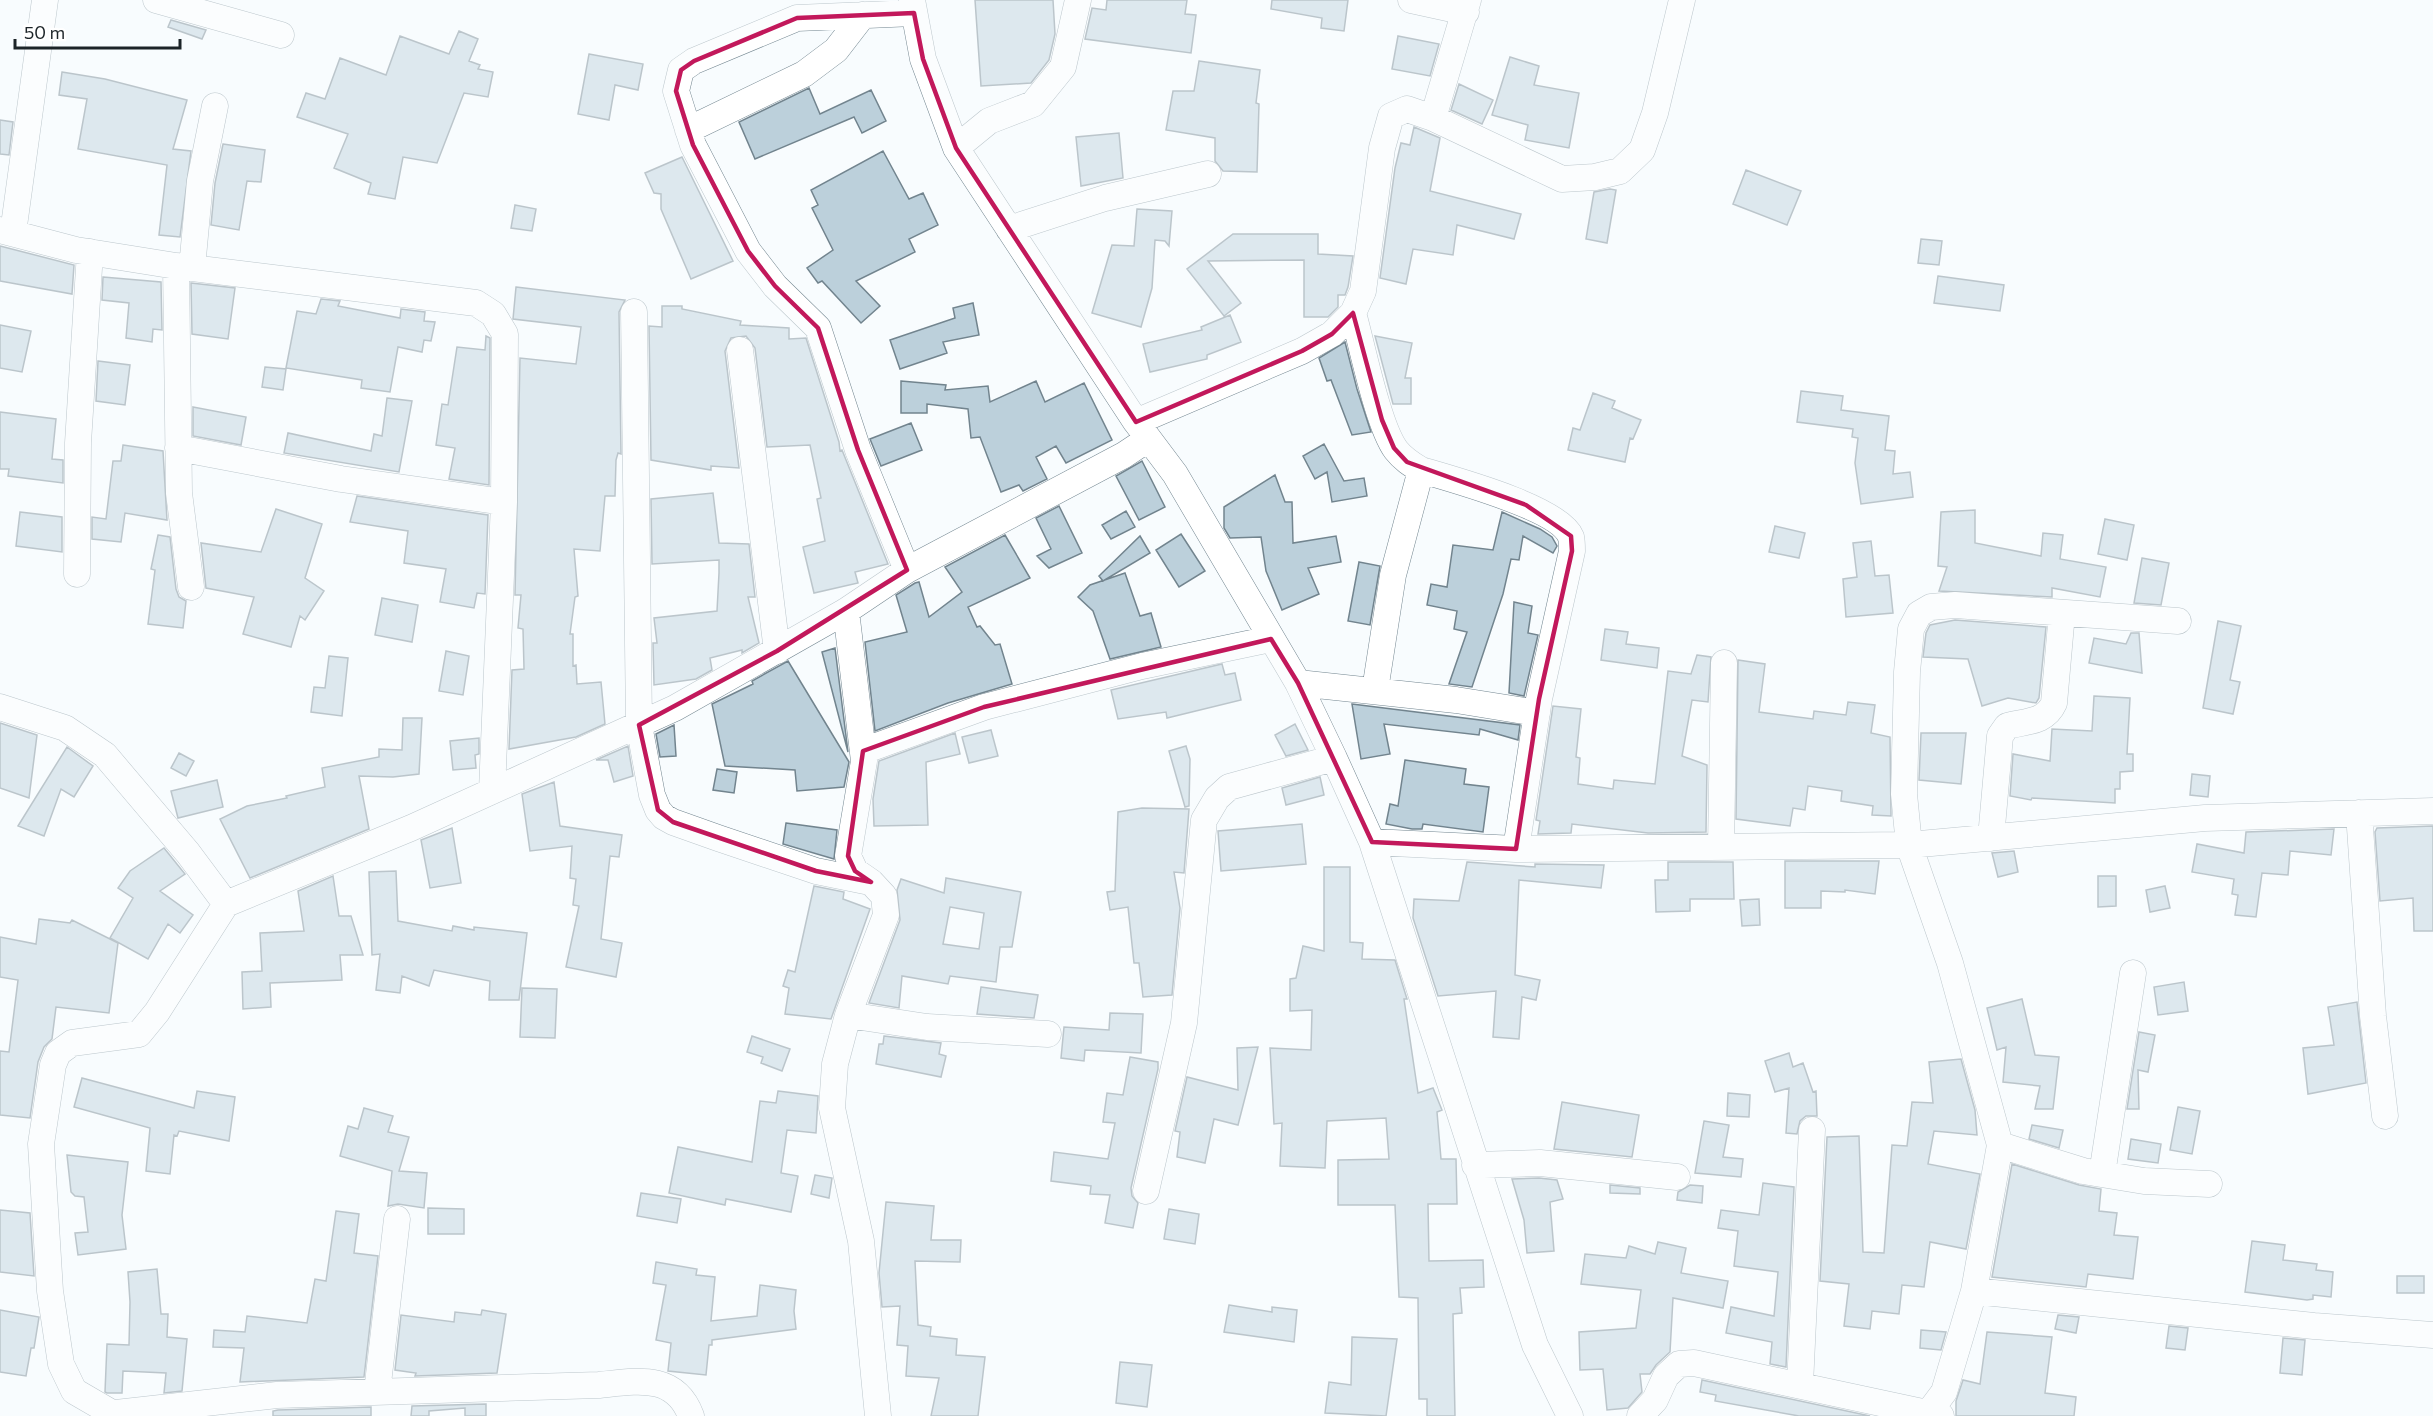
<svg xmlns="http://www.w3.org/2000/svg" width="2433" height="1416" font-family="Commissioner,sans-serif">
	<rect width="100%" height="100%" fill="#f8fcfe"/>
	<path fill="#bcd0db" stroke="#72848e" stroke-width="1.5" fill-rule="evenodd" d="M975 0H1053L1055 34 1049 60 1031 83 981 86Z
		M1107 0H1187L1185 14 1196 15 1191 53 1085 39 1092 8 1106 10Z
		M1272 0H1348L1344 31 1321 28 1322 18 1271 9Z
		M171 20 206 30 202 39 168 27Z
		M459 31 478 39 469 61 480 65 478 69 493 72 488 97 464 93 437 163 403 157 395 199 368 194 371 183 334 168 348 134 297 117 306 93 325 99 340 58 386 75 400 36 449 54Z
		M1398 36 1439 44 1430 76 1392 69Z
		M589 54 643 64 638 90 615 85 609 120 578 114Z
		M1510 57 1539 66 1534 85 1579 93 1569 148 1525 140 1528 125 1492 115Z
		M1199 61 1260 70 1256 103 1259 104 1257 172 1223 171 1215 161V138L1166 130 1173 91H1194Z
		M62 72 105 79 187 100 173 149 191 151 180 237 159 235 167 165 78 149 87 99 59 95Z
		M1459 84 1493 100 1482 124 1451 110Z
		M809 88 820 114 871 90 886 121 862 133 854 117 755 159 739 122Z
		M0 120 13 122 9 155 0 154Z
		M1414 127 1440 138 1430 191 1521 214 1514 239 1457 225 1453 255 1413 249 1406 284 1380 278 1395 168 1401 143 1410 145Z
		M1119 133 1123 178 1081 186 1076 137Z
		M223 144 265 150 261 182 247 181 239 230 211 225 215 183Z
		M883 151 909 199 923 193 938 225 909 239 915 252 856 281 880 306 861 323 822 281 818 283 807 268 833 250 812 208 818 205 811 190Z
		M682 157 733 261 691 279 661 209V194L654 193 645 173Z
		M1746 170 1801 191 1787 225 1733 204Z
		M1610 189 1616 190 1607 243 1586 239 1594 192Z
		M515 205 536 209 532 231 511 228Z
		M1137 209 1172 211 1169 246 1165 241 1155 240 1152 288 1141 327 1092 313 1112 245 1134 246Z
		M1233 234H1318V254L1353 256 1348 287 1345 295H1338V307L1328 317H1304V260L1208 261 1241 303 1224 316 1187 269Z
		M1921 239 1942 241 1939 265 1918 263Z
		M0 246 74 265 72 294 0 281Z
		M1938 276 2004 285 2000 311 1934 303Z
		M103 277 161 282 162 330 153 329 152 342 126 338 129 303 102 300Z
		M191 283 235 288 228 339 192 334Z
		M516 287 625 300 619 312 621 454 618 453 616 460 615 496H605L600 551 574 549 578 596 575 597 570 634H573V666L576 665 577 684 601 682 605 724 576 737 509 749 512 670 524 669 523 629 518 628 521 595H515L520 358 576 364 581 327 513 319Z
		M321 299 340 301 338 306 400 318 401 309 425 312 424 321 435 322 431 341 424 340 422 352 398 347 390 392 361 388 362 380 286 368 297 311 316 314Z
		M973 303 979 335 943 342 947 353 900 369 890 340 955 318 953 308Z
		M662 306H682V309L741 321 740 325 789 328V339L806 338 839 442 840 451 842 450 888 564 855 572 858 583 814 593 803 547 825 541 817 499 821 498 810 445 767 447 755 348 746 336 731 338 725 351 739 468 711 466V470L651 460 649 326 662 327Z
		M1230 315 1241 342 1207 355V359L1150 372 1143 344 1202 330 1201 327Z
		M0 325 31 331 22 372 0 368Z
		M486 336 490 338 489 485 449 479 455 448 436 445 442 404 448 405 457 347 485 350Z
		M1375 336 1412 343 1405 378H1411V404H1393Z
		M1345 342 1357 389 1371 432 1352 435 1331 380 1327 381 1319 358Z
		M98 361 130 365 125 405 96 401Z
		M265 367 286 369 283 390 262 387Z
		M901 381 946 385 945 390 988 386 990 402 1036 381 1045 402 1084 383 1112 440 1066 463 1056 446 1036 457 1047 479 1023 491 1019 485 1001 492 980 437 971 438 968 409 927 404V413H901Z
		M1801 391 1843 396 1841 410 1889 416 1885 450 1895 451 1893 474 1910 472 1913 497 1861 504 1855 463 1858 438 1852 437 1853 429 1797 422Z
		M1593 393 1615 401 1612 408 1641 420 1633 439 1630 438 1625 462 1568 450 1573 428 1580 430Z
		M387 398 412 401 399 472 284 453 288 433 371 451 374 434 382 436Z
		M193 407 246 417 241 445 193 436Z
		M0 412 56 419 52 459 63 460V483L8 476 9 469H0Z
		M911 423 922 450 881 466 870 439Z
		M1324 444 1344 481 1364 478 1367 496 1332 502 1327 472 1315 479 1303 456Z
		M123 445 163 451 167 520 125 513 121 542 92 539V517L106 519 113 461H121Z
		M1142 461 1165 507 1139 520 1116 476Z
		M1275 475 1285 502H1292L1293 543 1336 536 1341 562 1308 568 1319 594 1282 610 1266 571 1261 537 1230 538 1224 528V507Z
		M713 493 719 543 749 544 755 597H748L759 643 742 653V650L710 658 712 670 696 679 654 685 653 643H657L654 618 717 611 719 573V560L652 564 651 499Z
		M357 496 488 515 485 594 477 593 474 608 440 602 446 569 404 563 408 531 350 522Z
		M1059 506 1082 553 1049 568 1037 556 1051 549 1036 518Z
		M276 509 322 524 305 578 324 591 305 620 300 616 291 647 243 634 254 597 206 588 201 543 261 552Z
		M1975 510V543L2041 556 2043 533 2063 535 2060 559 2106 567 2100 597 2052 588V597L1939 591 1947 567 1938 566 1941 512Z
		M1126 511 1135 527 1111 539 1102 525Z
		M20 512 62 517V552L16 546Z
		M1502 512 1540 529 1552 537 1557 546 1553 553 1523 536 1519 560 1511 559 1503 594 1472 687 1449 684 1467 632 1454 629 1457 611 1427 605 1431 584 1447 587 1453 545 1493 550Z
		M2105 519 2134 525 2127 560 2098 554Z
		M1775 526 1805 533 1799 558 1769 552Z
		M1181 534 1205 571 1179 587 1156 550Z
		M158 535 170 537 176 589 179 597 186 601 183 628 148 624 155 570 151 569Z
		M1005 535 1030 578 968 607 977 627 980 626 995 645 1000 644 1012 684 948 703 875 731 865 642 907 632 896 595 915 583 919 582 929 617 962 592 945 567Z
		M1140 536 1150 553 1103 581 1099 576Z
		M1871 541 1875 576 1889 575 1893 613 1846 617 1843 579 1857 577 1853 543Z
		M2142 558 2169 563 2161 605 2134 603Z
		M1359 562 1380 566 1370 625 1348 621Z
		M1125 573 1140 616 1151 613 1161 647 1110 659 1093 611 1078 597 1090 585Z
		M382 598 418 605 412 642 375 635Z
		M1514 602 1532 606 1528 633 1538 635 1524 696 1509 693Z
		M1955 620 2046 627 2039 698 2036 703 2008 698 1982 706 1968 659 1923 657 1926 633 1930 625Z
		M2218 621 2241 626 2230 680 2240 682 2233 714 2203 708Z
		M1605 629 1628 632 1626 644 1659 648 1657 668 1601 660Z
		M2131 633H2139L2142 673 2089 663 2094 638 2126 644Z
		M835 648 848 752 822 652Z
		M446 651 469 656 463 695 439 691Z
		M1697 655 1711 657 1708 702 1692 700 1682 756 1707 765 1706 832 1648 833 1572 824 1571 833 1538 834 1540 821 1536 820 1553 706 1581 709 1576 757 1580 758 1578 784 1613 789 1614 780 1655 784 1668 671 1691 674Z
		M329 656 348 658 342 716 311 712 314 687 325 688Z
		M1738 660 1765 664 1759 712 1813 719 1814 711 1846 715 1848 702 1875 705 1871 733 1890 737 1891 816 1872 815 1873 806 1841 801 1842 791 1808 786 1805 810 1793 808 1790 826 1736 819Z
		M788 661 849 762 844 787 797 791 795 770 725 766 712 704 753 684 752 681Z
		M1222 664 1225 675 1235 673 1241 700 1167 718 1166 712 1118 719 1111 690Z
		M2094 696 2130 698 2127 754H2133V771L2120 772V789H2115V803L2032 798 2031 800 2010 796 2013 754 2050 761 2052 729 2092 731Z
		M1352 704 1520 725 1518 740 1480 729 1479 735 1384 724 1390 754 1361 759Z
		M403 718H422L419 774 393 777 359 776 369 829 250 878 220 819 247 806 287 798 286 796 325 787 322 768 379 757V749L402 750Z
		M0 723 37 735 29 798 0 788Z
		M1295 724 1308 750 1286 756 1275 735Z
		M674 725 676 756 660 757 656 734Z
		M991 730 998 756 969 763 962 737Z
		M955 733 960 754 926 762 928 825 874 826 873 799 879 761Z
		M1921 733H1966L1961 784 1919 780Z
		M479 738V754L475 755 476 768 453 770 450 741Z
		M628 746 633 776 614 782 608 760H596Z
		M1186 746 1190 759 1189 806 1185 807 1169 751Z
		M67 747 93 766 74 797 61 789 44 836 18 826Z
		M179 753 194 761 186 776 171 768Z
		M1405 760 1466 769 1464 784 1489 787 1483 832 1423 824 1422 829H1412L1386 824 1390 804 1398 806Z
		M717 769 737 772 734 793 713 790Z
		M2192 774 2210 776 2208 797 2190 795Z
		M1320 777 1324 795 1286 805 1282 788Z
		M217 780 223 807 178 818 171 791Z
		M554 782 560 826 622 835 619 857 610 856 601 939 622 943 616 977 566 967 579 906 573 905 576 879 570 878 572 846 530 851 522 794Z
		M1142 808 1189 809 1184 873 1174 872 1180 908 1172 995 1143 997 1139 963H1134L1128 907 1110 910 1107 892 1115 891 1118 812Z
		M786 823 837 830 834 859 783 844Z
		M1302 824 1306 864 1221 871 1218 831Z
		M2433 826V931H2414L2413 898 2380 901 2375 832 2377 828Z
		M452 828 461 883 430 888 421 840Z
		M2334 829 2331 855 2290 851 2288 875 2262 873 2256 917 2235 915 2238 895 2232 894 2234 879 2192 872 2197 844 2244 853 2246 832Z
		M164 848 185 874 160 891 193 915 180 933 168 924 148 959 110 938 133 898 118 888 130 871Z
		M2014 851 2018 872 1998 877 1992 853Z
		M1785 861H1879L1875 894 1845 890V892L1821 891V908H1785Z
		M1467 862 1535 867V864L1604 865 1601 888 1519 880 1515 975 1540 980 1536 1000 1522 997 1519 1039 1493 1037 1496 991 1438 996 1413 918 1414 899 1459 901Z
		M1668 862H1733L1734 899H1690V911L1656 912 1655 880H1668Z
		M1324 867H1350V942L1363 943 1362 959 1395 960 1407 999H1404L1418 1093 1433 1088 1442 1110 1437 1112 1441 1159H1456L1457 1204H1428L1429 1261 1483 1260 1484 1287 1460 1288 1462 1313 1453 1314 1455 1416H1427V1399H1419L1418 1298 1399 1297 1395 1205H1338V1160L1389 1159 1386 1118 1327 1121 1325 1168 1280 1166 1282 1123 1274 1124 1270 1048 1311 1050 1312 1010 1290 1011V979L1296 978 1303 946 1324 951Z
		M396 871 398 921 452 931 453 926 474 930V927L527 933 519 1000H489L490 981 434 970 429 986 402 976 400 993 376 990 380 954 372 955 369 872Z
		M333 876 339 916H351L363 955H340L342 980 270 983 271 1007 243 1009 242 972 262 971 260 933 304 931 298 891Z
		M2098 876H2116V906L2098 907Z
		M946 878 1021 892 1012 947H1000L996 982 950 976 948 984 902 976 899 1008 869 1003 900 920 897 890 901 879 944 893ZM950 907 984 913 979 949 943 944Z
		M814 886 844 892 843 899 870 909 831 1019 785 1014 789 988 783 986 788 970 795 972Z
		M2165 886 2170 908 2150 912 2146 890Z
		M1759 899 1760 925 1742 926 1740 900Z
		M39 919 70 923 72 920 118 943 109 1013 56 1007 52 1039 44 1047 38 1062 30 1118 0 1115V1051L9 1052 18 980 0 977V937L36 944Z
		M2184 982 2188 1011 2158 1015 2154 987Z
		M981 987 1038 995 1034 1018 977 1014Z
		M522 988 557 989 555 1038 520 1037Z
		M2022 999 2035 1055 2059 1057 2053 1109H2035L2040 1086 2003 1082 2006 1047 1997 1050 1987 1008Z
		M2357 1002 2366 1083 2308 1094 2303 1048 2334 1045 2328 1007Z
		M1110 1013 1143 1014 1141 1053 1085 1050 1084 1061 1061 1058 1064 1027 1109 1030Z
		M2139 1032 2155 1035 2148 1072 2138 1070 2139 1109H2127Z
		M752 1036 790 1049 782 1071 761 1063 763 1057 747 1052Z
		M884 1036 941 1043 939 1054 946 1056 941 1077 876 1064 879 1044H883Z
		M1258 1047 1238 1125 1214 1119 1205 1163 1177 1157 1180 1132 1175 1131 1187 1077 1238 1090 1237 1048Z
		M1789 1053 1793 1067 1803 1063 1813 1092 1816 1091 1817 1116H1806L1800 1121 1797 1134 1786 1133 1789 1088 1775 1092 1765 1061Z
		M1130 1057 1158 1062V1069L1131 1188 1132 1196 1138 1203 1133 1228 1105 1223 1110 1195 1090 1194 1091 1186 1051 1181 1054 1152 1108 1159 1115 1123 1103 1122 1107 1093 1123 1095Z
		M1961 1059 1975 1110 1977 1135 1934 1131 1928 1164 1980 1174 1966 1249 1930 1242 1924 1287 1902 1285 1899 1314 1872 1311 1870 1329 1844 1326 1849 1284 1820 1281 1827 1137 1859 1136 1863 1252 1884 1253 1892 1145 1907 1146 1912 1102 1933 1103 1929 1062Z
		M82 1078 194 1108 197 1091 235 1097 229 1141 179 1131 177 1136 174 1135 170 1174 146 1171 150 1128 74 1107Z
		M778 1091 818 1096 816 1133 787 1130 781 1173 798 1176 791 1212 726 1199 725 1205 669 1193 678 1147 752 1162 760 1101 776 1103Z
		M1728 1093 1750 1095 1749 1117 1727 1116Z
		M1562 1102 1639 1115 1632 1157 1554 1149Z
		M2178 1107 2200 1111 2192 1154 2170 1150Z
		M364 1108 393 1116 388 1132 409 1137 399 1171 427 1173 424 1208 398 1204 388 1206 392 1171 340 1156 348 1126 358 1129Z
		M1704 1121 1729 1125 1723 1157 1743 1159 1741 1177 1695 1173Z
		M2032 1125 2063 1130 2059 1148 2029 1139Z
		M2131 1139 2161 1144 2158 1163 2128 1159Z
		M67 1155 128 1162 122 1215 126 1249 78 1255 75 1233 88 1232 84 1197 75 1196 71 1192Z
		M2012 1164 2079 1185 2101 1189 2099 1211 2117 1213 2114 1235 2138 1237 2133 1279 2088 1274 2086 1287 1992 1277Z
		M815 1175 832 1178 829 1198 811 1194Z
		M1539 1178 1557 1180 1563 1199 1550 1202 1554 1251 1527 1253 1524 1220 1512 1179Z
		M1763 1183 1794 1187 1786 1367 1770 1364 1772 1342 1726 1333 1731 1307 1774 1316 1778 1272 1734 1266 1738 1231 1718 1228 1721 1210 1759 1215Z
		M1610 1185 1640 1188V1194L1610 1193Z
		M1690 1185 1703 1186 1702 1203 1677 1200 1678 1192Z
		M641 1193 681 1199 677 1223 637 1216Z
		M886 1202 934 1206 931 1240H961L960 1262 915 1261 918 1325 931 1327 930 1336 957 1339 956 1355 985 1357 978 1416H931L939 1378 906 1376 908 1346 897 1345 900 1306 882 1307 879 1273Z
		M428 1208 464 1209V1234H428Z
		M1169 1209 1199 1214 1195 1244 1164 1239Z
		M0 1210 30 1213 34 1276 0 1272Z
		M336 1211 359 1214 354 1253 378 1256 364 1377 240 1382 244 1348 213 1347 214 1330 245 1332 247 1316 307 1323 315 1279 326 1281Z
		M2252 1241 2285 1245 2283 1260 2317 1264 2316 1270 2333 1272 2331 1297 2313 1295V1299L2307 1300 2245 1292Z
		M1658 1242 1686 1248 1681 1273 1728 1281 1723 1308 1673 1298 1670 1352 1656 1365 1650 1374H1640L1642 1392 1628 1408 1607 1410 1603 1369 1580 1370 1579 1332 1636 1328 1641 1290 1581 1284 1585 1254 1626 1258 1629 1246 1655 1254Z
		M656 1262 697 1269 696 1275 715 1277 711 1321 757 1316 760 1285 796 1290 794 1311 796 1329 712 1340V1345H709L706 1375 668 1371 671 1343 656 1340 666 1285 653 1283Z
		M157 1269 161 1314H168L167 1337 187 1339 182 1391 164 1393 166 1373 123 1371 122 1393H107L105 1392 107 1344 129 1345 130 1302 128 1272Z
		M2397 1276H2424V1293H2397Z
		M1229 1305 1272 1312V1307L1297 1310 1294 1342 1224 1332Z
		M0 1310 39 1317 34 1348H31L26 1376 0 1372Z
		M482 1310 506 1314 497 1373 415 1376 416 1373 395 1370 401 1315 454 1322 455 1312 481 1315Z
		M2058 1315 2079 1317 2076 1333 2055 1329Z
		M2169 1326 2188 1328 2185 1350 2166 1348Z
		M1921 1330 1946 1332 1941 1350 1920 1348Z
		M1987 1332 2052 1337 2045 1393 2076 1397 2074 1416H1956V1401L1963 1380 1980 1384Z
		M1352 1337 1397 1339 1386 1416 1325 1413 1329 1382 1351 1385Z
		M2283 1338 2305 1340 2302 1375 2280 1373Z
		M1120 1362 1152 1365 1147 1407 1116 1403Z
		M1702 1380 1870 1416H1799L1715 1401 1716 1395 1700 1392Z
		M486 1404V1416H465V1408L429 1411V1416H411L412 1406Z
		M371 1407V1416H273V1411L278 1410Z"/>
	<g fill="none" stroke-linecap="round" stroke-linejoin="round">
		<g stroke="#748791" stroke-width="27">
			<path id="minor" d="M156 0 281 35
				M912 0 923 59 956 148 1136 422 1175 474 1298 683 1334 758 1372 842 1535 1345 1570 1416
				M1411 0 1466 12
				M1433 118 1468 0
				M688 130 804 74 836 50 863 15
				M956 148 989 121 1033 104 1063 67 1078 0
				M1009 229 1105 198 1208 174
				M0 230 76 250 176 266 476 303 493 314 505 334 504 502 492 791
				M13 233 45 0
				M176 266 179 493 191 587
				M192 268 200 181 215 106
				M634 312 639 725 652 795 658 810 664 817 673 822 718 838 816 871 870 882
				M1353 313C1362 345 1378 426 1396 450 1403 459 1411 464 1421 470 1451 479 1560 508 1571 537 1572 541 1572 547 1572 551L1539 699 1516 849
				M740 350 777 651
				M1136 422 1302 351 1332 334 1353 313 1363 291 1382 148 1391 116 1407 109 1433 118 1562 179 1595 177 1620 171 1642 150 1655 113 1682 0
				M178 448 341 479 504 502
				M907 570 858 450 818 328 775 286 748 251 693 145 676 91 681 70 694 61 797 18 914 13
				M77 574 78 443 90 252
				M846 611 864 761 848 856 855 871 871 882 884 896 886 915 848 1015 835 1064 832 1108 861 1241 878 1416
				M1298 683 1456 700 1537 713
				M1375 690 1393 575 1421 470
				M0 707 65 728 105 755 188 853 226 904 411 828 675 708 846 611 907 570 1124 455 1148 439
				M863 751 984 707 1142 666 1271 639
				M2359 813 2373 1016 2385 1116
				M1991 838 2000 736 2007 726C2026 721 2045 723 2054 703L2062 613
				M1372 842 1516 849 1909 845 2205 818 2433 811
				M1721 847 1724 663
				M848 1015 927 1027 1048 1034
				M2000 1145 2083 1171 2144 1181 2209 1184
				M1475 1165 1540 1163 1677 1177
				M2102 1174 2133 973
				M1146 1191 1184 1023 1204 820 1217 798 1229 787 1334 758
				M1974 1291 2314 1326 2433 1335
				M1800 1385 1812 1130
				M377 1392 397 1219
				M116 1413 277 1395 599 1385C637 1381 675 1373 691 1416
				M117 1416 74 1391 61 1364 50 1291 41 1144 53 1065 58 1053 72 1043 139 1034 157 1012 226 904
				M1640 1416 1655 1400 1666 1376 1679 1364 1694 1363 1941 1416
				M1926 1416 1944 1392 1974 1291 2000 1145 1950 963 1909 845 1904 794 1907 672 1911 629 1919 614 1931 607 1955 605 2178 621"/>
		</g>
		<use href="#minor" stroke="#fff" stroke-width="26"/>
	</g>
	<path d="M0 0H2433V1416H0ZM914 13 923 59 956 148 1136 422 1302 351 1332 334 1353 313 1382 420 1394 448 1407 462 1526 505 1571 536 1572 551 1539 699 1516 849 1372 842 1298 683 1271 639 984 707 863 751 848 856 855 871 871 882 816 871 673 822 658 810 639 725 777 651 907 570 858 450 818 328 775 286 748 251 693 145 676 91 681 70 694 61 797 18Z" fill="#f8fcfe" fill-opacity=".55" fill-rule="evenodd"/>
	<path fill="none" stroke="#c2185b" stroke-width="4.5" stroke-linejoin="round" d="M914 13 923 59 956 148 1136 422 1302 351 1332 334 1353 313 1382 420 1394 448 1407 462 1526 505 1571 536 1572 551 1539 699 1516 849 1372 842 1298 683 1271 639 984 707 863 751 848 856 855 871 871 882 816 871 673 822 658 810 639 725 777 651 907 570 858 450 818 328 775 286 748 251 693 145 676 91 681 70 694 61 797 18Z"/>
	<path d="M15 39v9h165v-9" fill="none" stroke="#1c2428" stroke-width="3"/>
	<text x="24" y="39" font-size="18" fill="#1c2428" stroke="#ffffff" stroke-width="4.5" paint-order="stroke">50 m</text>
</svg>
